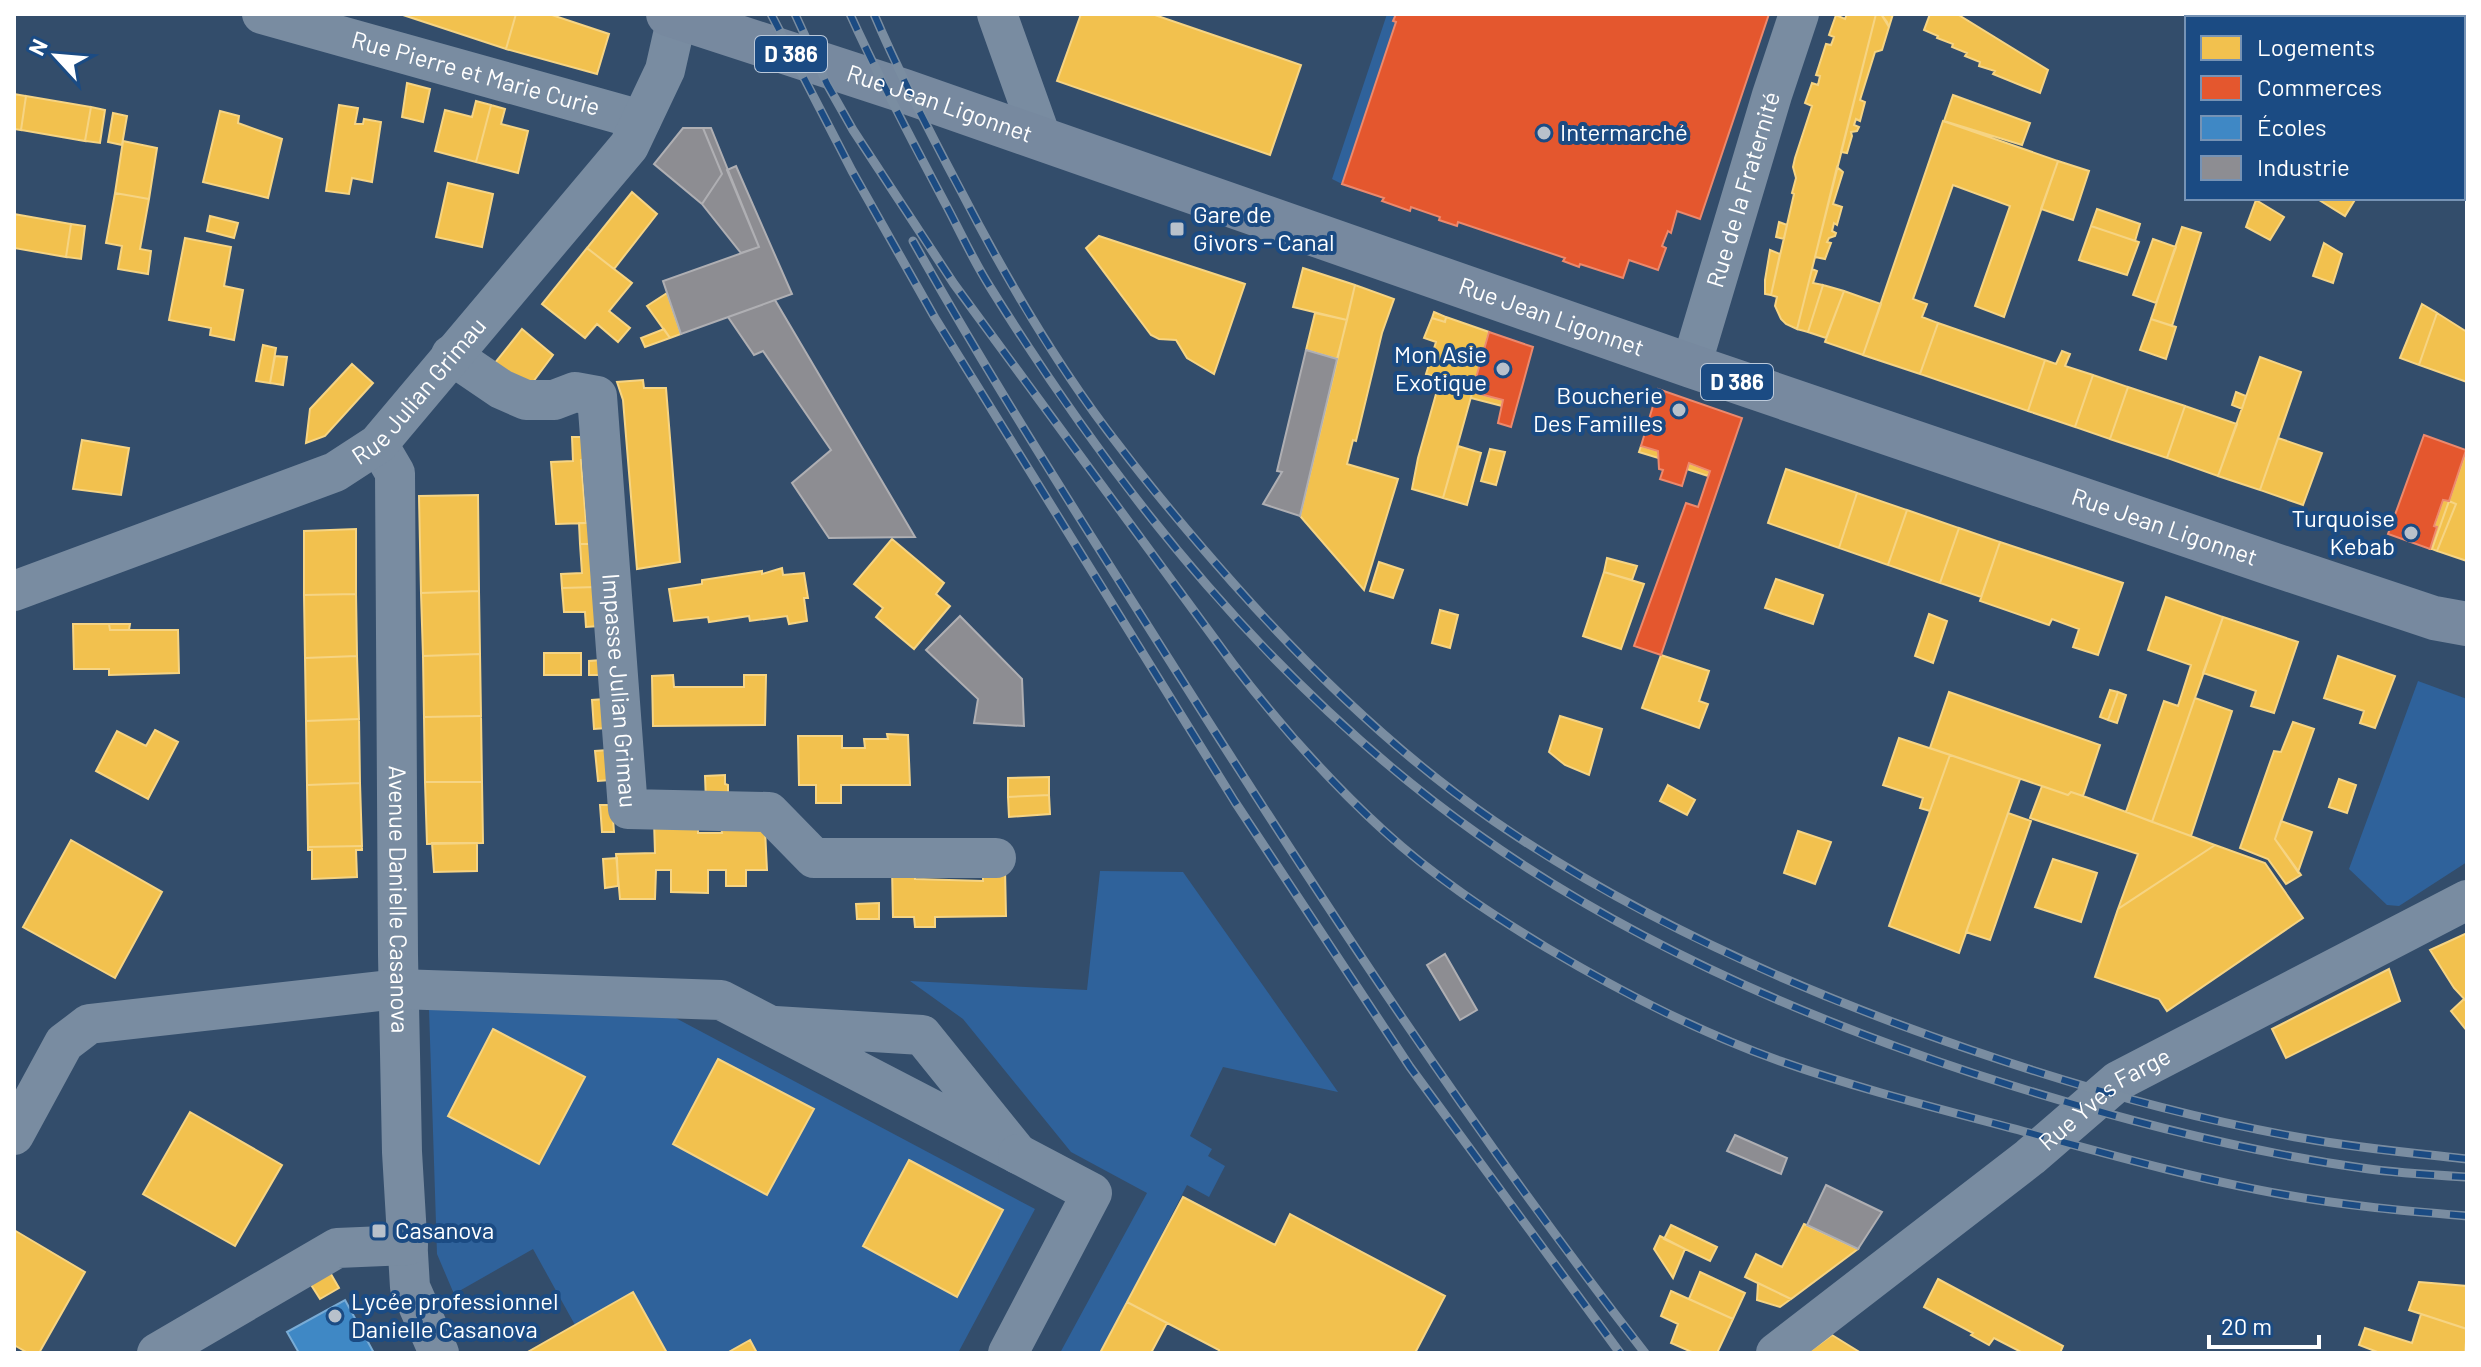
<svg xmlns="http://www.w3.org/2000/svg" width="2481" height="1367" font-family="Barlow,sans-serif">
	<rect width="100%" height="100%" fill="#334d6b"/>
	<path fill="#2f629b" d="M1387 14H1399L1342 184 1332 179Z
		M2418 681 2467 699V862L2399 906 2387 905 2349 869Z
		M1100 871 1183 872 1338 1092 1223 1067 1190 1136 1212 1149 1208 1156 1225 1166 1209 1197 1187 1185 1101 1353H1060L1147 1193 1071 1152 963 1019 910 981 1087 990Z
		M653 1006 1035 1209 958 1353H757L750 1340 727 1353H667L633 1292 575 1325 533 1249 454 1294 437 1254 429 1009Z"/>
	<path fill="#f2c14e" stroke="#f6d483" stroke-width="2" d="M400 14H516L506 49Z
		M516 14H549L609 34 597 74 506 49Z
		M1081 14H1152L1301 65 1270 155 1057 81Z
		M1847 14H1876L1797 329 1786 324 1781 319 1775 306 1777 297 1771 295 1794 194 1792 193 1796 178 1793 167 1795 158 1812 106 1805 103 1812 83 1818 85 1820 76 1816 75 1826 44 1831 45 1834 37 1829 35 1836 15 1845 19Z
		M1876 14H1881L1889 27 1882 50 1875 52 1860 100 1865 102 1860 121 1856 119 1854 125 1859 127 1857 131 1851 132 1852 136 1847 153 1841 152Z
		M1881 14H1893L1889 27 1887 22Z
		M1930 14H1957L2048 70 2040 93 1993 74 1995 71 1979 66 1980 62 1965 56 1967 53 1952 47 1953 44 1937 38 1938 36 1924 30Z
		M2280 14H2299L2302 18H2278Z
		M407 83 430 89 423 122 402 117Z
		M14 94 26 96 21 130 14 129Z
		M1953 95 2030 123 2022 145 1944 121Z
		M26 96 91 107 85 141 21 130Z
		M476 101 491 105 476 162 435 151 445 110 472 117Z
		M339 105 358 108 355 124H363L364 119 381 122 372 182 352 178 349 194 326 191Z
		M491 105 505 109 501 124 528 131 518 173 476 162Z
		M91 107 105 110 100 143 85 141Z
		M220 111 239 116 238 123 282 139 268 198 203 182Z
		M113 113 127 116 122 145 108 142Z
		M1943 121 2058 161 2004 317 1975 306 2010 206 1953 185 1913 299 1927 304 1922 317 1938 323 1920 374 1863 355Z
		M123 141 157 148 149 199 115 193Z
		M2058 161 2089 171 2073 220 2041 209Z
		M1837 167 1843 172 1833 204 1842 207 1837 225 1834 223 1832 231 1836 233 1835 236 1829 238 1827 242 1831 243 1825 259 1815 257Z
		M448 183 493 194 482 247 436 237Z
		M632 192 657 214 614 269 587 248Z
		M115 193 149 199 140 249 151 251 148 274 118 269 122 246 106 243Z
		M2316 198H2356L2345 216Z
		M2256 200 2284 217 2270 240 2246 227Z
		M2097 209 2140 224 2135 241 2091 226Z
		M14 214 71 224 66 257 14 248Z
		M210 216 238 223 234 238 207 231Z
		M1779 222 1787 225 1784 239 1776 237Z
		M71 224 85 226 81 259 66 257Z
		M2091 226 2139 242 2127 275 2079 260Z
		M2182 227 2201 233 2172 326 2151 319Z
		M1099 236 1245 284 1214 374 1187 358 1176 340 1159 339 1151 335 1086 248Z
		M185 238 231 247 224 286 243 290 234 340 210 335 211 328 169 320Z
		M2153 239 2176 247 2156 303 2133 295Z
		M2324 243 2342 254 2333 283 2313 276Z
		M587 248 632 283 609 311 630 328 618 342 597 324 585 338 542 304Z
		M1770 250 1780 254 1771 295 1765 294V280Z
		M1303 268 1355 285 1347 320 1293 307Z
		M1812 269 1817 271 1813 283 1823 285 1808 332 1797 329Z
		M1355 285 1394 299 1382 333 1356 441 1353 440 1347 464 1398 479 1364 590 1300 516Z
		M1823 285 1844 291 1826 338 1808 332Z
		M1844 291 1881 304 1863 355 1825 342Z
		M667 293 681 334 670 338 647 306Z
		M2422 304 2437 313 2419 365 2400 358Z
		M1434 312 1446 317 1445 322 1432 318Z
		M1315 313 1347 320 1337 359 1306 350Z
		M2437 313 2467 332V382L2419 365Z
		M1446 317 1489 332 1443 498 1412 489 1418 458 1438 387 1449 390 1451 381 1426 374 1436 342 1424 338 1432 318 1445 322Z
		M2151 319 2176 327 2166 359 2140 350Z
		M1938 323 2045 360 2028 411 1920 374Z
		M522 329 553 355 533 382 521 386 495 363Z
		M664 329 670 338 645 347 641 338Z
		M263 345 276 348 270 383 256 381Z
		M2062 351 2070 354 2065 366 2093 375 2075 427 2028 411 2045 360 2056 364Z
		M275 356 287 357 283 385 270 383Z
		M2260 357 2301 372 2260 490 2218 476Z
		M352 364 373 383 325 436 306 443 310 409Z
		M2093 375 2128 387 2110 439 2075 427Z
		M643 380 644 388H666L680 562 637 569 623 400 617 382Z
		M2128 387 2185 406 2167 458 2110 439Z
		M1472 392 1503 400 1502 406 1471 398Z
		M2236 392 2246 396 2242 409 2232 405Z
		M2185 406 2237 424 2218 476 2167 458Z
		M572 437H585L586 460H581L586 523 556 524 551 462 573 461Z
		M2278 438 2322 453 2303 505 2260 490Z
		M82 440 129 448 121 495 73 489Z
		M1458 446 1481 453 1467 505 1443 498Z
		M1641 446 1658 451V458L1639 452Z
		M2467 448V561L2437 551 2456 504 2449 501Z
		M1490 449 1505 452 1496 485 1481 481Z
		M1689 463 1710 471 1708 476 1687 469Z
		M1786 469 1857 493 1839 548 1768 523Z
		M1857 493 1907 510 1888 565 1839 548Z
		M478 495 479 591 421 593 419 496Z
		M2443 500 2449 501 2432 549H2430L2437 527 2434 526Z
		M2449 501 2456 504 2437 551 2432 549Z
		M1907 510 1959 528 1940 583 1888 565Z
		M579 523H591L593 544H580Z
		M1959 528 2000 542 1981 597 1940 583Z
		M356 529V594L304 595V531Z
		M892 539 944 583 936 594 950 606 914 649 876 617 883 608 854 584Z
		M2000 542 2123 583 2098 655 2073 647 2079 629 2052 619 2049 625 1980 601Z
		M580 544H593L596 587 562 588 561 574 582 573Z
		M1607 558 1637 566 1632 580 1604 572Z
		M1379 562 1403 570 1393 598 1370 591Z
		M782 568 783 575 804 573 808 598H804L807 621 789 624 787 616 750 621 749 616 709 622 708 617 674 621 669 589 702 584V580L762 571V574Z
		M1604 572 1644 584 1621 649 1583 636Z
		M1776 579 1823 595 1813 624 1765 608Z
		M596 587 599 626 586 627 585 612H564L562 588Z
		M479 591 480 654 423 656 421 593Z
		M356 594 357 656 305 658 304 595Z
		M2166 597 2223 617 2152 822 2126 812 2164 701 2178 706 2191 665 2148 650Z
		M1440 610 1458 615 1450 648 1432 643Z
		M1929 614 1947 621 1933 663 1915 656Z
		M2223 617 2298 642 2274 713 2251 706 2256 691 2203 673Z
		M73 624H109L110 630H178L179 673 109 675V669H74Z
		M109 624H130L129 630H110Z
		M544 653H581V675H544Z
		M480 654 481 716 424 717 423 656Z
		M1661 655 1709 671 1699 701 1708 704 1699 728 1642 708Z
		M357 656 359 719 306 721 305 658Z
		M2338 656 2395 676 2375 728 2360 723 2364 711 2324 698Z
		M601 660 603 675H589V661Z
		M673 675 674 687H744V675H766L765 725 653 726 652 676Z
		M2110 690 2118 692 2108 720 2100 717Z
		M1949 692 2100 745 2083 796 2071 792 2068 795 1930 748Z
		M2118 692 2126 695 2117 723 2108 720Z
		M2195 698 2232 711 2191 836 2152 822Z
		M604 699 607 728 594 729 592 700Z
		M481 716 482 782H425L424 717Z
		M1560 716 1602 729 1589 775 1565 765 1549 752Z
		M359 719 360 783 307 785 306 721Z
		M2293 722 2314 729 2275 839 2301 875 2286 884 2268 859 2240 848 2274 751 2281 752Z
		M155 730 178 742 148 799 96 771 117 731 146 746Z
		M887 734 908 735 910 785H841V803H816V785H799L798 736H842V748H865L864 739H888Z
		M1899 738 1950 755 1930 811 1920 808 1923 798 1883 785Z
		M608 750 610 780 598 781 595 751Z
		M1950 755 2020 779 1959 953 1889 926Z
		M725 775V784L728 785V801L706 802 705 776Z
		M1049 777V795L1008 797V778Z
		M2339 779 2356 785 2347 813 2329 807Z
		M425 782H482L483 843 427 844Z
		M360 783 362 846 308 847 307 785Z
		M1668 785 1695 800 1687 815 1660 801Z
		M2042 786 2068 795 2071 792 2083 796 2215 845 2118 909 2138 854 2030 818Z
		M1049 795 1050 814 1009 817 1008 797Z
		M600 805H612L614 832H602Z
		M2008 813 2031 821 1990 940 1966 932Z
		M654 821 698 827V833H722L721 825 765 830 767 870H746V886H726V870H708V893L671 892V870H656L655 899H620L616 854 655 853Z
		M2281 821 2312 832 2298 872 2275 839Z
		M1798 831 1831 842 1815 884 1784 873Z
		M71 840 162 892 115 978 23 927Z
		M432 843H477V871L434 872Z
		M2215 845 2265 863 2303 918 2167 1011 2159 999 2095 977 2118 909Z
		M362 846V850H356L357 877 312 879V850H308V847Z
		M617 858 618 886 605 888 603 859Z
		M2053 859 2097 873 2081 922 2035 907Z
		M892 868H915V879L983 881V868L1005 869 1006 916 935 917V927H915L914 917H893Z
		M879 903V919H857L856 904Z
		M2467 933V1002L2454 988 2430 950Z
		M2389 969 2400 1001 2286 1058 2272 1029Z
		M2464 999 2467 1002V1031L2451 1011Z
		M493 1029 585 1077 539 1164 448 1116Z
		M718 1059 814 1109 767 1195 673 1144Z
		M190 1112 282 1165 235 1246 143 1194Z
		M909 1160 1003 1210 957 1297 863 1246Z
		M1183 1197 1275 1245 1290 1214 1445 1296 1415 1353H1218L1219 1350 1127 1302Z
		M1804 1224 1858 1249 1791 1299 1745 1277 1756 1254 1782 1267Z
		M1671 1225 1717 1247 1710 1261 1664 1239Z
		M14 1230 85 1272 39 1353H28L14 1345Z
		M1660 1236 1685 1249 1673 1278 1654 1249Z
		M328 1269 339 1288 320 1299 308 1280Z
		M1700 1272 1745 1293 1733 1319 1689 1299Z
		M1938 1279 2063 1346 2060 1353H2023L1994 1338 1989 1345 1971 1335 1973 1333 1924 1307Z
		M2419 1282 2467 1286V1329L2409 1310Z
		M1758 1283 1791 1299 1780 1307 1757 1300Z
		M1671 1291 1733 1319 1717 1353H1694L1671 1343 1678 1324 1661 1316Z
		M633 1292 667 1353H526L575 1325Z
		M1127 1302 1167 1323 1151 1353H1100Z
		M2421 1314 2467 1329 2465 1353H2380L2359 1345 2365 1328 2412 1343Z
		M1832 1335 1861 1353H1807Z
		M750 1340 757 1353H727Z"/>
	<path fill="#e4572e" stroke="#ec896d" stroke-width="2" d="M1396 14H1769L1700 219 1677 211 1671 233 1668 231 1662 246 1666 248 1658 270 1629 260 1623 278 1580 264 1579 267 1563 261 1565 258 1458 222 1457 226 1439 220 1440 217 1411 207 1410 211 1382 201 1384 198 1342 184 1396 22 1393 21Z
		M1489 332 1533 347 1511 427 1498 423 1503 400 1472 392Z
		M1658 389 1742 418 1661 655 1634 646 1686 503 1698 507 1710 471 1689 463 1682 486 1660 479 1663 470 1659 469 1658 451 1641 446Z
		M2424 435 2466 450 2449 501 2443 500 2434 526 2437 527 2430 549 2388 534Z"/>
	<path fill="#3f88c5" stroke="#79acd6" stroke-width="2" d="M345 1300 374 1353H299L287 1332Z"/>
	<path fill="#8d8d92" stroke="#afafb3" stroke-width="2" d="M683 128H703L722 174 702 204 654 164Z
		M703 128H711L759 247 741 253 702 204 722 174Z
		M736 166 792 294 681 334 663 281 759 247 727 170Z
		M775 300 915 537 829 538 792 483 831 450 763 351 754 355 728 317Z
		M1306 350 1337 359 1300 516 1263 504 1282 472 1277 471Z
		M960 616 1022 679 1024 726 974 723 978 699 926 650Z
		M1445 954 1477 1010 1460 1020 1427 965Z
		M1735 1135 1787 1158 1781 1174 1727 1151Z
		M1826 1185 1882 1212 1858 1249 1807 1225Z"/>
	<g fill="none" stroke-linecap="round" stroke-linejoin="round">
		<g stroke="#798ca1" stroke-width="40">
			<path id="s1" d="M262 14 641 120"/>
			<path d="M997 14 1042 140"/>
			<path id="s2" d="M451 355 501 389 526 400H554L575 392 597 396 628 809 769 812 814 858H996"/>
			<path id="s3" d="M1691 366 1772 95 1799 14"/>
			<path id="s4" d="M378 444 395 473 398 955 402 1152 410 1287 439 1353"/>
			<path id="s5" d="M14 591 335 472 378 444 629 146 665 70 677 17"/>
			<path d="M14 1135 64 1043 89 1024 398 989 721 1000 1018 1154 922 1035 775 1026"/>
			<path d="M157 1353 337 1248 408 1245"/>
			<path d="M1008 1353 1092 1193 1018 1154"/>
			<path id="s6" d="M1776 1353 2030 1157 2118 1081 2467 900"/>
		</g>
		<path stroke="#77899f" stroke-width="44" id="s7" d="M668 14 904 91 1691 366 2272 564 2434 618 2467 624"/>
		<g stroke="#7a8da1" stroke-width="9">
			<path id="rail" d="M771 14 852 171 935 318 1235 802 1410 1067 1620 1353
				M795 14 827 84 853 130 954 284 1233 664C1279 724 1327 779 1383 830 1433 876 1489 913 1547 948 1621 992 1698 1032 1780 1061 1856 1088 1936 1108 2015 1129 2104 1153 2195 1179 2286 1195 2346 1206 2407 1211 2467 1216
				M850 14C879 78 912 141 945 203 960 231 973 260 990 287 1120 496 1276 691 1479 835 1628 941 1799 1016 1972 1073 2099 1114 2229 1149 2362 1168 2396 1173 2432 1175 2467 1177
				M874 14C900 75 930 133 961 191 1007 280 1058 368 1120 447 1156 494 1194 539 1233 583 1311 671 1397 754 1494 821 1640 921 1803 993 1971 1050 2079 1087 2189 1118 2302 1138 2357 1148 2412 1153 2467 1159
				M913 241C995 387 1086 528 1175 669 1323 903 1475 1135 1645 1353"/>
		</g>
		<use href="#rail" stroke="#1b4b83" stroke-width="6" stroke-dasharray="18" stroke-linecap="butt"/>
	</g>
	<g fill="#b8c1cb" stroke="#1b4b83" stroke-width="3">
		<circle cx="1544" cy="133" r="8"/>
		<rect x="1169" y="221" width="16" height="16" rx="4"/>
		<circle cx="1503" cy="369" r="8"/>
		<circle cx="1679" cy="410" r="8"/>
		<circle cx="2411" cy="533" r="8"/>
		<rect x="371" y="1223" width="16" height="16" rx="4"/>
		<circle cx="335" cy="1316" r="8"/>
	</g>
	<g text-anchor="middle" stroke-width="8" stroke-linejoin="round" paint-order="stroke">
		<g fill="#1b4b83" stroke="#bbc9da" stroke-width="2">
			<rect x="755" y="36" width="72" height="36" rx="6"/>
			<rect x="1701" y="364" width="72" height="36" rx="6"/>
		</g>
		<g font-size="22" font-weight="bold" fill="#fff">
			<text x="791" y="62">D 386</text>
			<text x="1737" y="390">D 386</text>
		</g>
		<g font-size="24" fill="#fff" stroke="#1b4b83">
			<text dy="8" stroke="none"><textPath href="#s1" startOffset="222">Rue Pierre et Marie Curie</textPath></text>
			<text dy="8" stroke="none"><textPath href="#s7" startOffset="286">Rue Jean Ligonnet</textPath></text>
			<text dy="8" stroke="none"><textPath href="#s3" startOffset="184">Rue de la Fraternité</textPath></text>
			<text dy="8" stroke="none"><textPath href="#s7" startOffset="934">Rue Jean Ligonnet</textPath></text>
			<text dy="8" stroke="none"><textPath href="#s5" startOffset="460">Rue Julian Grimau</textPath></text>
			<text dy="8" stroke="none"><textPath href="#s7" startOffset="1582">Rue Jean Ligonnet</textPath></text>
			<text dy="8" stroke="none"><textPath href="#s2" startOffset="456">Impasse Julian Grimau</textPath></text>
			<text dy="8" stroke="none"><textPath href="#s4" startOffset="460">Avenue Danielle Casanova</textPath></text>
			<text dy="8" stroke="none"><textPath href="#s6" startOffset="416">Rue Yves Farge</textPath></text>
		</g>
		<g font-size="24" fill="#fff" stroke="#1b4b83" text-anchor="start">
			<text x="1560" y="141">Intermarché</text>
			<text x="1193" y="223">Gare de<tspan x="1193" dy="28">Givors - Canal</tspan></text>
			<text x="1487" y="363" text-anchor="end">Mon Asie<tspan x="1487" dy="28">Exotique</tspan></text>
			<text x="1663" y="404" text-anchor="end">Boucherie<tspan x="1663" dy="28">Des Familles</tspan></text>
			<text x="2395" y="527" text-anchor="end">Turquoise<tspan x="2395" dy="28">Kebab</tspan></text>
			<text x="395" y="1239">Casanova</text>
			<text x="351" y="1310">Lycée professionnel<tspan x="351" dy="28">Danielle Casanova</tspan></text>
		</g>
	</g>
	<rect width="2481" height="1367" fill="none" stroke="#ffffff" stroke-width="32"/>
	<rect x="2185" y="16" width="280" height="184" fill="#1b4b83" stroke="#7693b5" stroke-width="2"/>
	<rect x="2201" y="36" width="40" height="24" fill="#f2c14e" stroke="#7693b5" stroke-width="2"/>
	<text x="2257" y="56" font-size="24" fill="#ffffff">Logements</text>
	<rect x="2201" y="76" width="40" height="24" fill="#e4572e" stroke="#7693b5" stroke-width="2"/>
	<text x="2257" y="96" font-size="24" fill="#ffffff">Commerces</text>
	<rect x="2201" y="116" width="40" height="24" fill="#3f88c5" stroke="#7693b5" stroke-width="2"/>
	<text x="2257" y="136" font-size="24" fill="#ffffff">Écoles</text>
	<rect x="2201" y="156" width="40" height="24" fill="#8d8d92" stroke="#7693b5" stroke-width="2"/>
	<text x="2257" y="176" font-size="24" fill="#ffffff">Industrie</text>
	<g transform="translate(56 56) rotate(296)" stroke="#1b4b83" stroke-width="6" paint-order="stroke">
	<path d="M0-6L14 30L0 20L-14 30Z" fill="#ffffff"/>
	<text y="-12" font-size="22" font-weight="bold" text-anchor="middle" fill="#ffffff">N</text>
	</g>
	<path d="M2209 1335v12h110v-12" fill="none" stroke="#ffffff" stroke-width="4"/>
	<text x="2221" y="1335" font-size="24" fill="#ffffff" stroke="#1b4b83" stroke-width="6" paint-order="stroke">20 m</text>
</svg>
